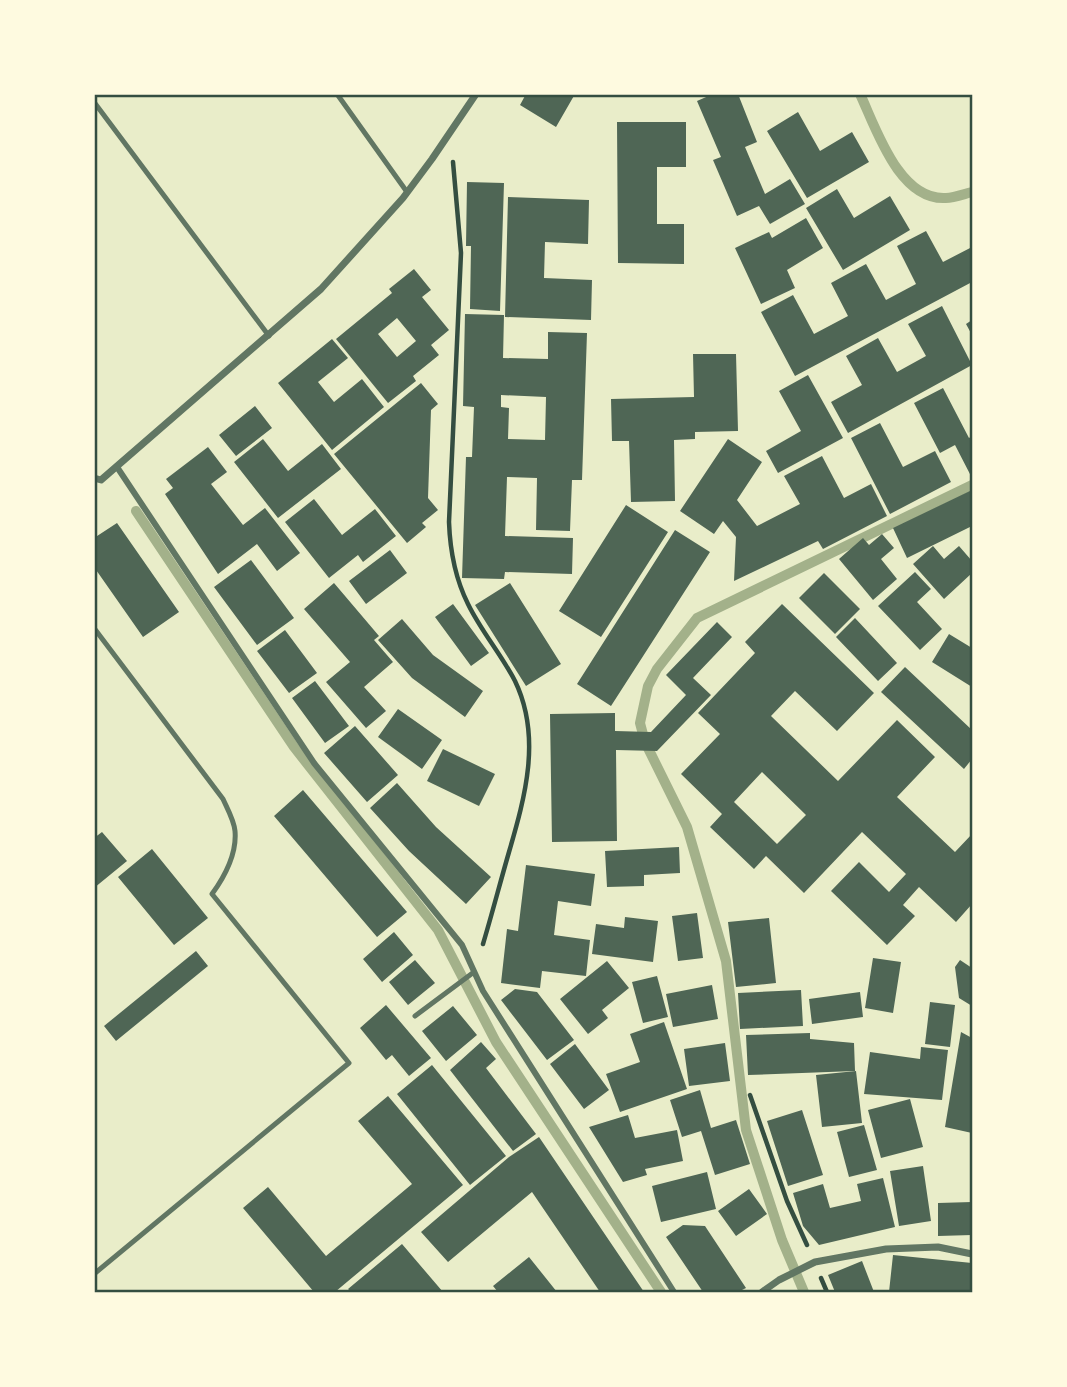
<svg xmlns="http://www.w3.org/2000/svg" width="1067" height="1387" font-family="'Asap Condensed',sans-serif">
	<rect width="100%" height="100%" fill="#e9edc9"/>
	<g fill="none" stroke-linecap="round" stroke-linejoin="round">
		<path stroke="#a3b18a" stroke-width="10" d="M860 94C876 128 899 201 946 198 954 198 964 194 972 192
			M136 511 294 747 438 930 496 1042 661 1292
			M804 1292 782 1240 746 1130 726 961 687 827 645 742 640 723 648 686 657 669 697 618 972 485"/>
	</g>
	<path fill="#4f6655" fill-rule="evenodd" d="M526 94H575L556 127 520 105Z
		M713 94H738L757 142 745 147 765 194 790 179 805 204 770 224 759 206 737 216 713 160 721 157 697 101Z
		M798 112 820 151 852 132 869 162 807 198 767 131Z
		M617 122H686V167H657V224H684V264L618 263Z
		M467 182 504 183 500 311 470 309 471 246H466Z
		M837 189 854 218 890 196 910 230 843 270 806 208Z
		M508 197 589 200 588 244 545 242 544 278 592 280 591 320 505 317Z
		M806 218 823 248 787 270 795 288 761 304 735 248 769 232 772 238Z
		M926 231 943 262 972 247V282L795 376 761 312 793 295 814 334 848 316 831 283 866 264 886 300 916 284 897 246Z
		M414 269 431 290 422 297 449 330 431 345 439 355 413 376 416 381 388 403 336 339 392 293 389 289ZM397 318 416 341 397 357 378 334Z
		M942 306 972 365 848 433 831 402 862 385 846 356 878 338 897 372 926 356 908 324Z
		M465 314 504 315 503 358 548 359V332L587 333 582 480H572L570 531 536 530 537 478 507 477 505 536 573 538 572 574 505 572 504 579 462 578 466 457H472L474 407 463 406ZM501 395 546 397 545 440 508 439 509 408 501 407Z
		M972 320V335L966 324Z
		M332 339 348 358 318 382 334 402 362 379 384 407 332 450 278 383Z
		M693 354H736L738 431 695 432V439L674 440 675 501 631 502 629 441H612L611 399 694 397Z
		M808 375 843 438 778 473 766 451 801 431 779 391Z
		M421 383 438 404 431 410 428 498 438 510 422 523 426 527 407 543 334 454Z
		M943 388 969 438 972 436V478L955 445 940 453 914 403Z
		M255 406 272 428 236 456 219 435Z
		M880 423 903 467 935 451 951 482 890 514 851 438Z
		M263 439 288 471 322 444 341 469 278 518 234 462Z
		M728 439 762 462 737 500 757 526 800 504 784 476 822 456 844 498 871 484 887 516 823 549 818 541 734 581 736 537 723 521 714 534 680 511Z
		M208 447 227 472 211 484 243 525 265 508 300 553 277 571 257 544 218 574 165 494 173 488 166 479Z
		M972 490V526L907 558 893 528Z
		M314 499 342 535 375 509 396 536 363 562 358 555 329 578 285 522Z
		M626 505 668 532 601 637 559 611Z
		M117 523 179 612 143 637 94 567V538Z
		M675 530 710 552 611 706 577 684Z
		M882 534 894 548 881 559 897 579 873 600 839 559 863 538 869 545Z
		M933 546 944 559 959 546 972 561V573L944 599 913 564Z
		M390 550 407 573 366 604 349 581Z
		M251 560 294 618 257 645 214 587Z
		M915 572 931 589 917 602 942 629 920 650 878 606Z
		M824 573 860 609 835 634 799 598Z
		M334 583 379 636 374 640 393 662 364 687 386 711 366 728 326 682 350 662 304 609Z
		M510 583 561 664 526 686 475 605Z
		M453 604 489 653 471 666 435 617Z
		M782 604 874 693 837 731 795 691 771 716 838 781 897 720 935 757 897 797 955 852 972 834V904L956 922 919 887 903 905 915 916 887 945 831 891 859 862 889 892 906 874 862 832 804 893 766 856 754 869 710 827 722 814 681 774 720 734 698 713 755 653 745 642ZM762 772 806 815 777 844 734 802Z
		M855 618 897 663 878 681 836 637Z
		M402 619 433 655 483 691 465 717 412 678 378 640Z
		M717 622 732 637 693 678 711 695 657 751 616 750 617 841 552 842 550 714 615 713V731L651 732 686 695 666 675Z
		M285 630 317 673 289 693 257 651Z
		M949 634 972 648V687L932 662Z
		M905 667 972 730V759L964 769 881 692Z
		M315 681 349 726 325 743 292 698Z
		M398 709 442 740 422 769 378 737Z
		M355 726 398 775 367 802 324 753Z
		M443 749 495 774 479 806 427 781Z
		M397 783 436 827 491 877 466 904 409 851 370 808Z
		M303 790 407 912 377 937 274 816Z
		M102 832 127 861 94 888V838Z
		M679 847 680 873 644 875V886L607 887 605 851Z
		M152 849 208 918 174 945 118 877Z
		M526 865 595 874 591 906 558 901 554 935 590 940 586 976 542 971 540 988 501 983 507 929 518 931Z
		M697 913 703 958 678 961 672 916Z
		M625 917 658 921 653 962 592 954 596 924 624 928Z
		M769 918 776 983 736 987 728 922Z
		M394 932 413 955 382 982 363 959Z
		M196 951 208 966 116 1041 104 1026Z
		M873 958 901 962 893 1013 865 1008Z
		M415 960 435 983 408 1005 389 982Z
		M960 960 972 968V1006L959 998 955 967Z
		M607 961 629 988 602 1010 608 1018 588 1034 560 999Z
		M657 976 668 1017 643 1023 632 982Z
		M712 985 718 1019 673 1027 666 994Z
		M515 989 537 992 574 1040 547 1060 501 1000Z
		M801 990 803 1026 740 1029 738 993Z
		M860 992 863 1017 812 1024 809 999Z
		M930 1002 955 1005 950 1047 925 1044Z
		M386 1005 431 1058 409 1076 392 1055 386 1060 360 1028Z
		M453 1006 477 1035 446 1061 422 1031Z
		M664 1022 687 1089 620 1112 606 1074 640 1062 630 1034Z
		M961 1032 972 1038V1133L945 1127Z
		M810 1033V1039L854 1043 855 1071 748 1075 746 1035Z
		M481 1042 496 1059 486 1068 536 1134 513 1151 450 1070Z
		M725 1043 730 1081 689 1086 684 1049Z
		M575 1044 609 1090 584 1109 550 1064Z
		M921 1047 948 1050 942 1100 864 1094 870 1052 920 1059Z
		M432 1065 506 1156 470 1185 397 1094Z
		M856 1071 862 1123 822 1127 816 1075Z
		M700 1090 711 1128 736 1120 750 1164 715 1175 701 1131 682 1137 670 1100Z
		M388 1096 463 1185 335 1292H314L243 1208 268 1187 326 1256 412 1184 358 1121Z
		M910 1099 923 1147 881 1158 868 1110Z
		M802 1110 823 1175 788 1186 767 1121Z
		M628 1115 635 1138 677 1130 683 1161 645 1169 647 1175 623 1182 589 1127Z
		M864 1125 877 1170 849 1177 837 1132Z
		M539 1137 644 1292H600L532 1192 448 1262 421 1232 509 1157Z
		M923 1166 931 1221 899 1226 890 1171Z
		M707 1172 716 1209 661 1222 652 1186Z
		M883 1178 895 1227 819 1245 803 1226 793 1193 823 1184 830 1208 861 1201 857 1184Z
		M749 1189 767 1214 736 1236 718 1211Z
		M972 1202V1235L938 1236V1203Z
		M683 1225 705 1226 746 1288 738 1292H703L666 1237Z
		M402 1244 443 1292H351L348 1289Z
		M893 1255 972 1263V1292H889Z
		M529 1257 557 1292H498L493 1286Z
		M862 1261 874 1292H835L828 1275Z"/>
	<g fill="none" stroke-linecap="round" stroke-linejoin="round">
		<path stroke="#344e41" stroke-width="4.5" d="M453 162 461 253 449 522C450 550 455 578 468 604 481 631 501 654 515 681 542 737 525 797 509 852 500 883 492 914 483 944
			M750 1095 787 1201 807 1245
			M821 1278 827 1292"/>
		<path stroke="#617663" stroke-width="5" d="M337 94 407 192
			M94 102 269 336
			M94 628 223 799C227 808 234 820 235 831 237 854 225 876 212 894L349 1063 94 1274
			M415 1016 474 972"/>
		<path stroke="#617663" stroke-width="6" d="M117 467 314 763 462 945 483 991 674 1292"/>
		<path stroke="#617663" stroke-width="7" d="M94 478 101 480 321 289 403 198 432 159 476 94
			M762 1292 779 1280 815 1262 886 1249 938 1247 972 1254"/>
	</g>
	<rect width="1067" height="1387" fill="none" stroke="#fefae0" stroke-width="192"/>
	<rect x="96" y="96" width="875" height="1195" fill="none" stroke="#344e41" stroke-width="2.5"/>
</svg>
